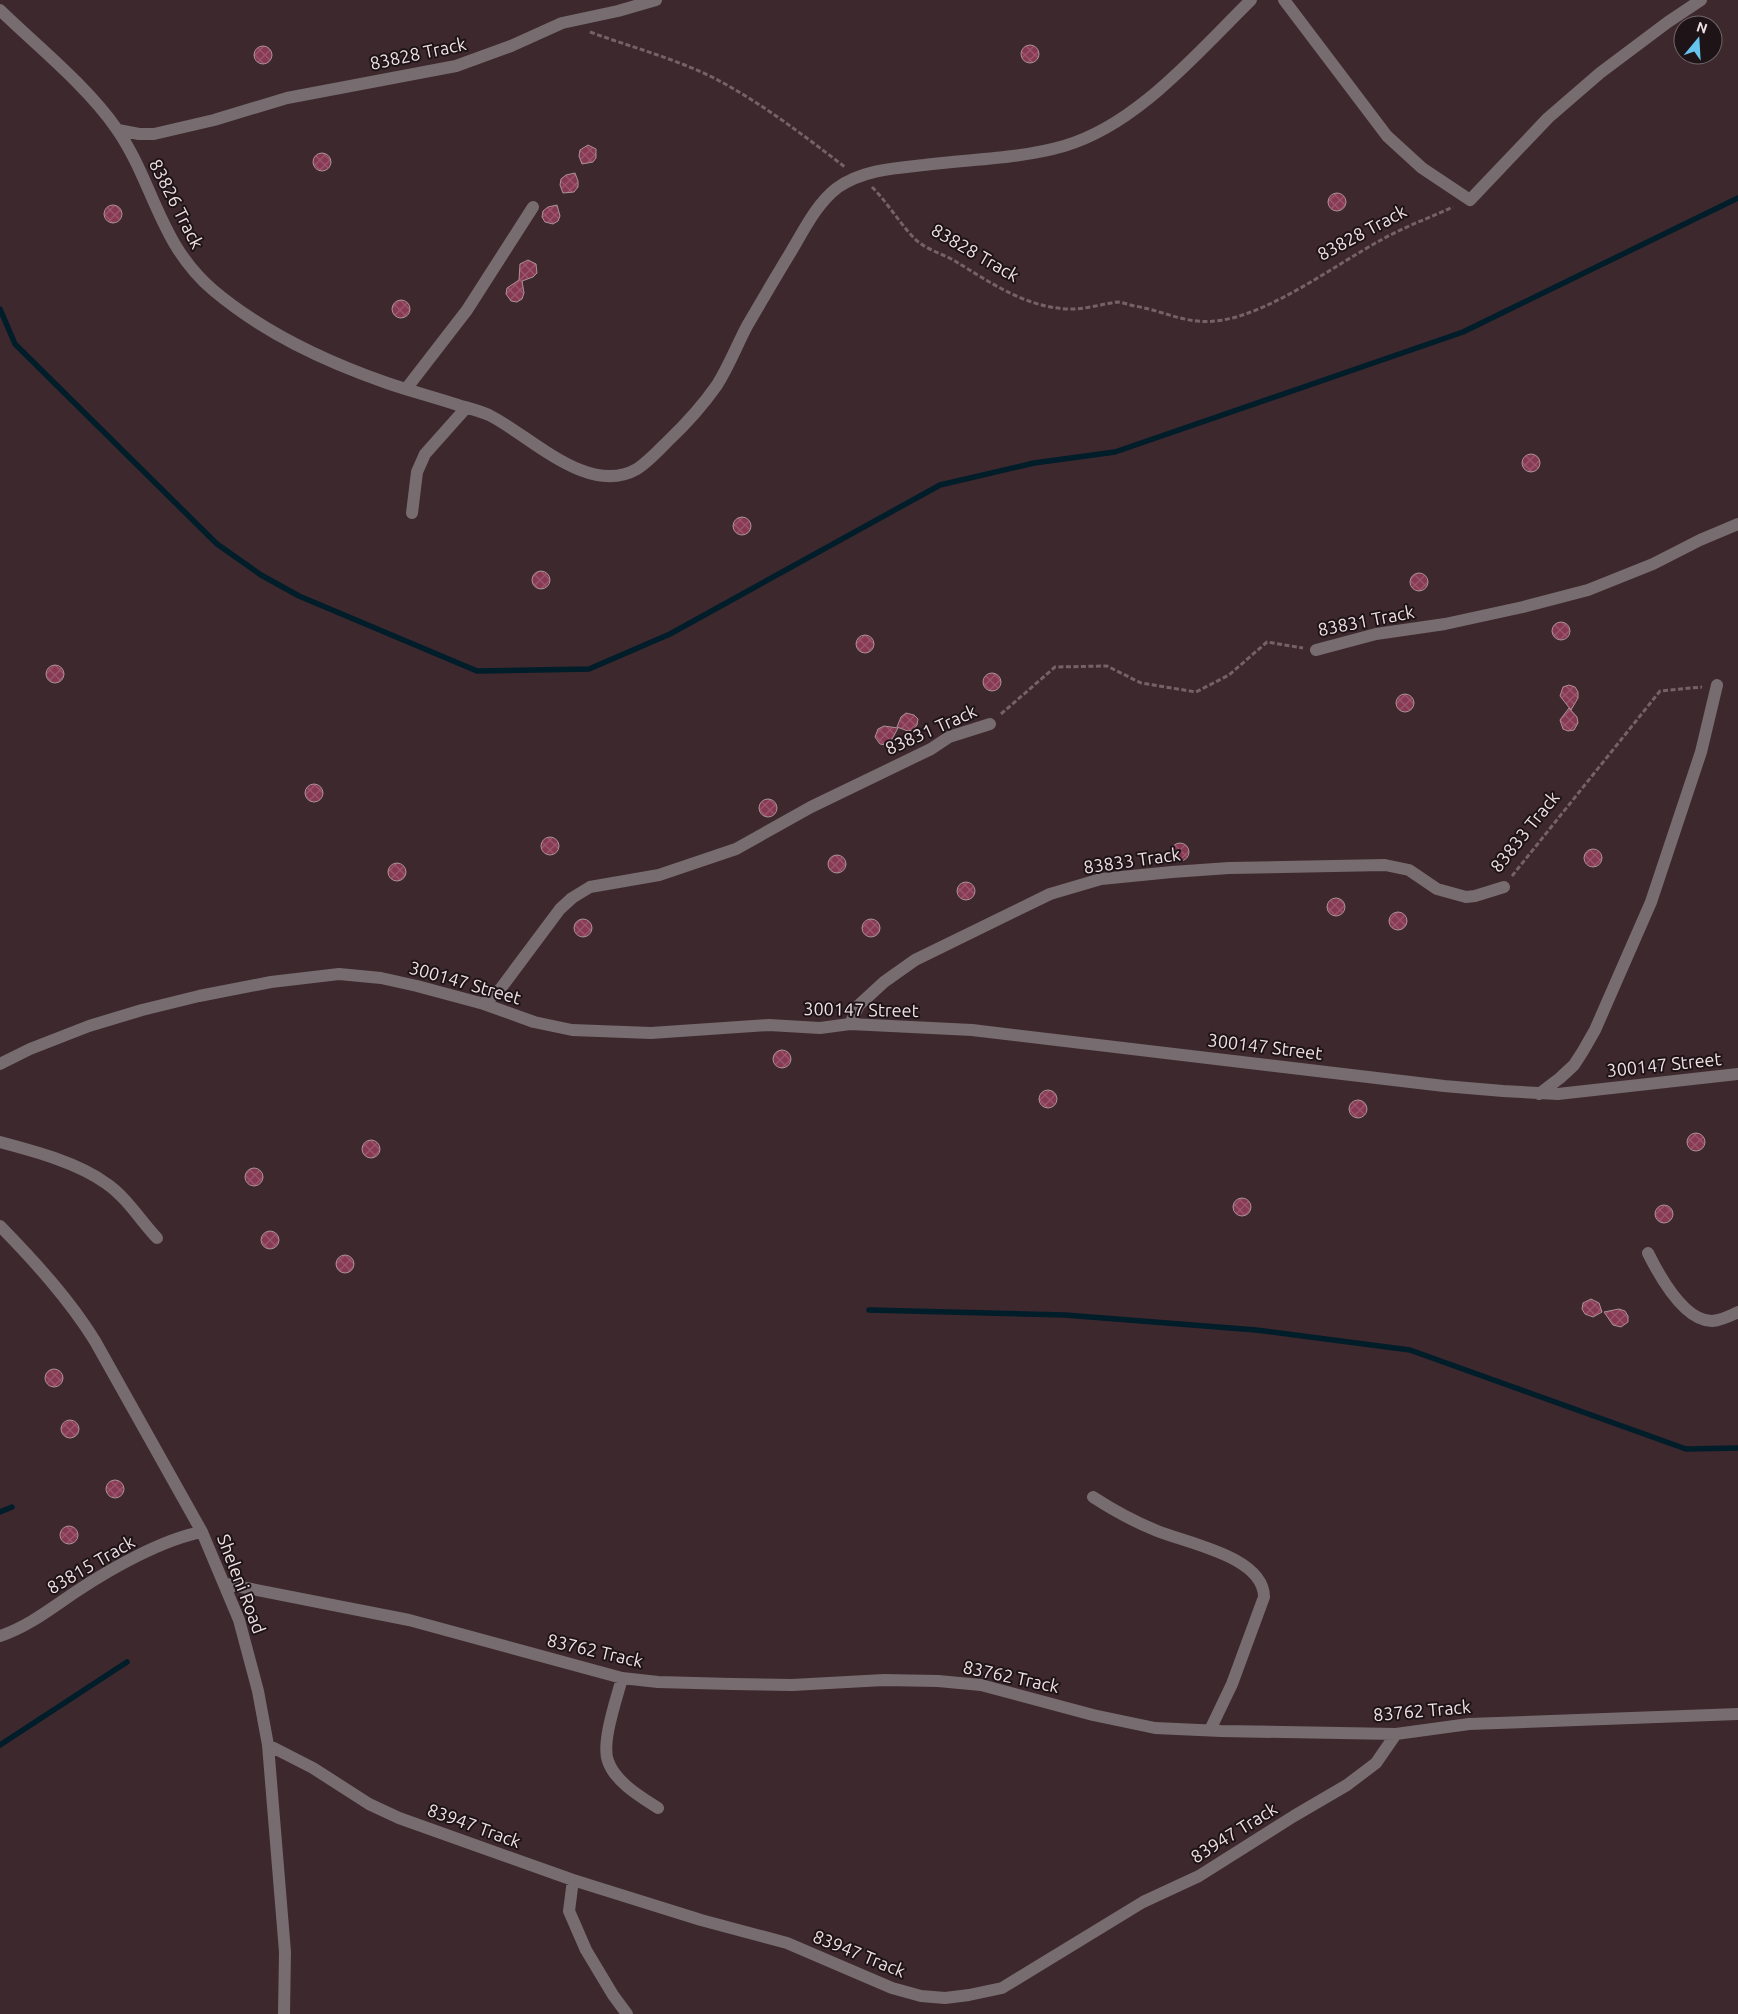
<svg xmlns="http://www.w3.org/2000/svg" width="1738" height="2014" font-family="Ubuntu,sans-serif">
	<defs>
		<pattern id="building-cross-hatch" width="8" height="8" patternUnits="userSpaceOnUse" patternTransform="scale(1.25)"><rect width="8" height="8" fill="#883a55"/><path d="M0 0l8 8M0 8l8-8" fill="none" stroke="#99566d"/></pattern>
	</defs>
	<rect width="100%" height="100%" fill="#3d282e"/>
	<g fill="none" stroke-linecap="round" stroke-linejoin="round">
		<path stroke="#001d2a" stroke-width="5.5" d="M0 309 15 344 217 544 261 575 299 596 477 671 589 669 670 634 940 485 1034 463 1115 452 1463 332 1738 198
			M869 1310 1065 1315 1256 1330 1410 1350 1686 1449 1738 1448
			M0 1512 12 1507
			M0 1745 127 1662"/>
	</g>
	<path fill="url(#building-cross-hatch)" stroke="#ac9198" d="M1021 54a9 9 0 1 1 18 0a9 9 0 1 1-18 0Z
		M254 55a9 9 0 1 1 18 0a9 9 0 1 1-18 0Z
		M588 145 596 149V158L593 162 582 164 579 156 580 150Z
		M313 162a9 9 0 1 1 18 0a9 9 0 1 1-18 0Z
		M575 173 578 181V187L574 192 563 193 560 185 561 179 566 175Z
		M1328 202a9 9 0 1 1 18 0a9 9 0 1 1-18 0Z
		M104 214a9 9 0 1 1 18 0a9 9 0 1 1-18 0Z
		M557 205 560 216 558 221 553 224 545 222 542 217 543 211 548 207Z
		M528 260 536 264 537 273 533 277 522 281 524 293 522 299 517 302 511 301 506 294 507 288 519 280 520 264Z
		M392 309a9 9 0 1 1 18 0a9 9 0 1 1-18 0Z
		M1522 463a9 9 0 1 1 18 0a9 9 0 1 1-18 0Z
		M733 526a9 9 0 1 1 18 0a9 9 0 1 1-18 0Z
		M532 580a9 9 0 1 1 18 0a9 9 0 1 1-18 0Z
		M1410 582a9 9 0 1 1 18 0a9 9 0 1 1-18 0Z
		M1552 631a9 9 0 1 1 18 0a9 9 0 1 1-18 0Z
		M856 644a9 9 0 1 1 18 0a9 9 0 1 1-18 0Z
		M46 674a9 9 0 1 1 18 0a9 9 0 1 1-18 0Z
		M983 682a9 9 0 1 1 18 0a9 9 0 1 1-18 0Z
		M1569 685 1575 687 1578 692V698L1571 710 1560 696 1563 687Z
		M1396 703a9 9 0 1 1 18 0a9 9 0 1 1-18 0Z
		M1569 708 1577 717 1578 723 1574 730 1568 731 1563 729 1560 720Z
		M906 713 914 715 918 719 917 725 913 730 908 731 897 727 901 717Z
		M884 726 898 728 891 741 886 745 880 744 875 737 878 729Z
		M305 793a9 9 0 1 1 18 0a9 9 0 1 1-18 0Z
		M759 808a9 9 0 1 1 18 0a9 9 0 1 1-18 0Z
		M541 846a9 9 0 1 1 18 0a9 9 0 1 1-18 0Z
		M1171 852a9 9 0 1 1 18 0a9 9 0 1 1-18 0Z
		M1584 858a9 9 0 1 1 18 0a9 9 0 1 1-18 0Z
		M828 864a9 9 0 1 1 18 0a9 9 0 1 1-18 0Z
		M388 872a9 9 0 1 1 18 0a9 9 0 1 1-18 0Z
		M957 891a9 9 0 1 1 18 0a9 9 0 1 1-18 0Z
		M1327 907a9 9 0 1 1 18 0a9 9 0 1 1-18 0Z
		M1389 921a9 9 0 1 1 18 0a9 9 0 1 1-18 0Z
		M574 928a9 9 0 1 1 18 0a9 9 0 1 1-18 0Z
		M862 928a9 9 0 1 1 18 0a9 9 0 1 1-18 0Z
		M773 1059a9 9 0 1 1 18 0a9 9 0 1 1-18 0Z
		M1039 1099a9 9 0 1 1 18 0a9 9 0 1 1-18 0Z
		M1349 1109a9 9 0 1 1 18 0a9 9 0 1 1-18 0Z
		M1687 1142a9 9 0 1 1 18 0a9 9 0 1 1-18 0Z
		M362 1149a9 9 0 1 1 18 0a9 9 0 1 1-18 0Z
		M245 1177a9 9 0 1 1 18 0a9 9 0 1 1-18 0Z
		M1233 1207a9 9 0 1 1 18 0a9 9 0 1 1-18 0Z
		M1655 1214a9 9 0 1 1 18 0a9 9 0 1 1-18 0Z
		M261 1240a9 9 0 1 1 18 0a9 9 0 1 1-18 0Z
		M336 1264a9 9 0 1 1 18 0a9 9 0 1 1-18 0Z
		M1591 1299 1599 1303 1602 1312 1593 1317 1585 1314 1582 1309 1583 1303Z
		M1619 1309 1625 1311 1628 1316V1322L1621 1327 1613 1325 1604 1312Z
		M45 1378a9 9 0 1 1 18 0a9 9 0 1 1-18 0Z
		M61 1429a9 9 0 1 1 18 0a9 9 0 1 1-18 0Z
		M106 1489a9 9 0 1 1 18 0a9 9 0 1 1-18 0Z
		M60 1535a9 9 0 1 1 18 0a9 9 0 1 1-18 0Z"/>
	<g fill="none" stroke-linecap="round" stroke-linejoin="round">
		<path stroke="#756268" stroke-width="3" stroke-dasharray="5 2.5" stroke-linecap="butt" d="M590 32C631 47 673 58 712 77 759 101 803 135 845 167
			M872 187C887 202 898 221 913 237 924 249 941 253 955 261 991 283 1028 309 1072 309 1087 309 1102 304 1117 302 1122 302 1129 305 1135 306 1168 312 1188 326 1223 320 1274 311 1335 265 1381 240 1404 227 1429 218 1453 207
			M1001 714 1055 667 1107 666 1141 683 1196 692 1229 675 1267 642 1303 648
			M1512 876 1660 691 1702 687"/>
		<path stroke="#776c6f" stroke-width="12" d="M1284 0 1387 136 1422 168 1470 200 1548 118 1600 73 1668 22 1701 0
			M0 10C37 46 87 86 116 128 154 182 158 243 213 290 264 333 324 361 387 383 410 391 434 397 458 405 468 408 480 411 489 415 531 436 588 497 637 469 648 462 659 450 668 441 686 424 703 405 717 385 729 366 737 345 747 326 761 302 775 278 789 255 803 232 816 204 837 188 862 170 895 168 924 165 970 159 1019 159 1064 146 1137 125 1198 52 1251 0
			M118 130 139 134H154L214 120 287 98 456 66 511 46 562 23 618 11 656 0
			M406 389 467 310 533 207
			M412 513 417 472 425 454 466 408
			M1316 650 1376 634 1445 624 1523 607 1588 590 1653 564 1700 540 1738 524
			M484 1004 501 988 560 909 572 898 590 887 659 875 736 849 811 807 931 749 949 737 990 724
			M850 1024 859 1005 884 982 915 960 1050 894 1101 879 1172 872 1229 868 1385 865 1409 870 1437 889 1466 897 1475 896 1504 887
			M0 1064 30 1049 89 1026 142 1010 199 996 271 982 339 974 381 978 417 986 484 1004 534 1022 572 1030 651 1033 769 1025 820 1028 850 1024 972 1030 1444 1086 1503 1091 1558 1094 1738 1074
			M1539 1094 1560 1078 1574 1065 1583 1051 1595 1030 1651 902 1701 752 1717 685
			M0 1142C34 1151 79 1163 107 1184 126 1197 141 1221 157 1238
			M0 1226C35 1262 69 1299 95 1341L202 1532 239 1620 258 1691 268 1745 285 1952 284 2014
			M1648 1253C1659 1275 1684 1321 1712 1321 1722 1320 1730 1316 1738 1312
			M1093 1497C1113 1510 1133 1521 1155 1530 1185 1543 1264 1556 1264 1597L1232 1684 1210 1730
			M226 1584 409 1620 622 1678 658 1682 732 1684 792 1685 884 1680 938 1681 981 1685 1093 1715 1155 1728 1221 1731 1396 1734 1469 1724 1738 1714
			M0 1636C28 1627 53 1607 77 1591 110 1569 163 1539 202 1532
			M622 1678C617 1698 601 1742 608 1761 615 1782 641 1797 658 1808
			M268 1745 313 1768 369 1804 399 1818 573 1880 701 1920 787 1943 892 1988 921 1996 945 1998 969 1995 1002 1988 1143 1902 1199 1876 1294 1816 1347 1785 1376 1763 1396 1734
			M573 1880 569 1911 586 1950 613 1995 627 2014"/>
	</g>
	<g text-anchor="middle" stroke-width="4" stroke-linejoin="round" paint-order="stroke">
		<g font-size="18" fill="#efe0e4" stroke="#1e1417">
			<text transform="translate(418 54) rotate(-12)" y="6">83828 Track</text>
			<text transform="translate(176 204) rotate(63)" y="6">83826 Track</text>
			<text transform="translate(1362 233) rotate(-28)" y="6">83828 Track</text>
			<text transform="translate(975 253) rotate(30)" y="6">83828 Track</text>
			<text transform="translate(1366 621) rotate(-11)" y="6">83831 Track</text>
			<text transform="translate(931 730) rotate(-24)" y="6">83831 Track</text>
			<text transform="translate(1525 832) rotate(-51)" y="6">83833 Track</text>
			<text transform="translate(1132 861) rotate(-8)" y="6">83833 Track</text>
			<text transform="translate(465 983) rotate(16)" y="6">300147 Street</text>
			<text transform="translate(861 1010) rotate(1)" y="6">300147 Street</text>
			<text transform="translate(1265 1047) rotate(7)" y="6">300147 Street</text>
			<text transform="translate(1664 1065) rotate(-6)" y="6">300147 Street</text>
			<text transform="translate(91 1565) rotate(-30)" y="6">83815 Track</text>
			<text transform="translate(241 1584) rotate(69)" y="6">Sheleni Road</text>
			<text transform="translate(595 1651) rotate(13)" y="6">83762 Track</text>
			<text transform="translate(1011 1677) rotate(12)" y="6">83762 Track</text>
			<text transform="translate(1422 1711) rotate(-5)" y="6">83762 Track</text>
			<text transform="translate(474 1826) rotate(20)" y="6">83947 Track</text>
			<text transform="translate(1234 1833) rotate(-32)" y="6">83947 Track</text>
			<text transform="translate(859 1954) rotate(22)" y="6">83947 Track</text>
		</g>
	</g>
	<g transform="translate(1698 40) rotate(18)"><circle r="24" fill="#1e1417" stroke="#726669"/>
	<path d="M0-4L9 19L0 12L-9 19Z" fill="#65c5ee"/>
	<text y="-8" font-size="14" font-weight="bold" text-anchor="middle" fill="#efe0e4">N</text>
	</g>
</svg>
